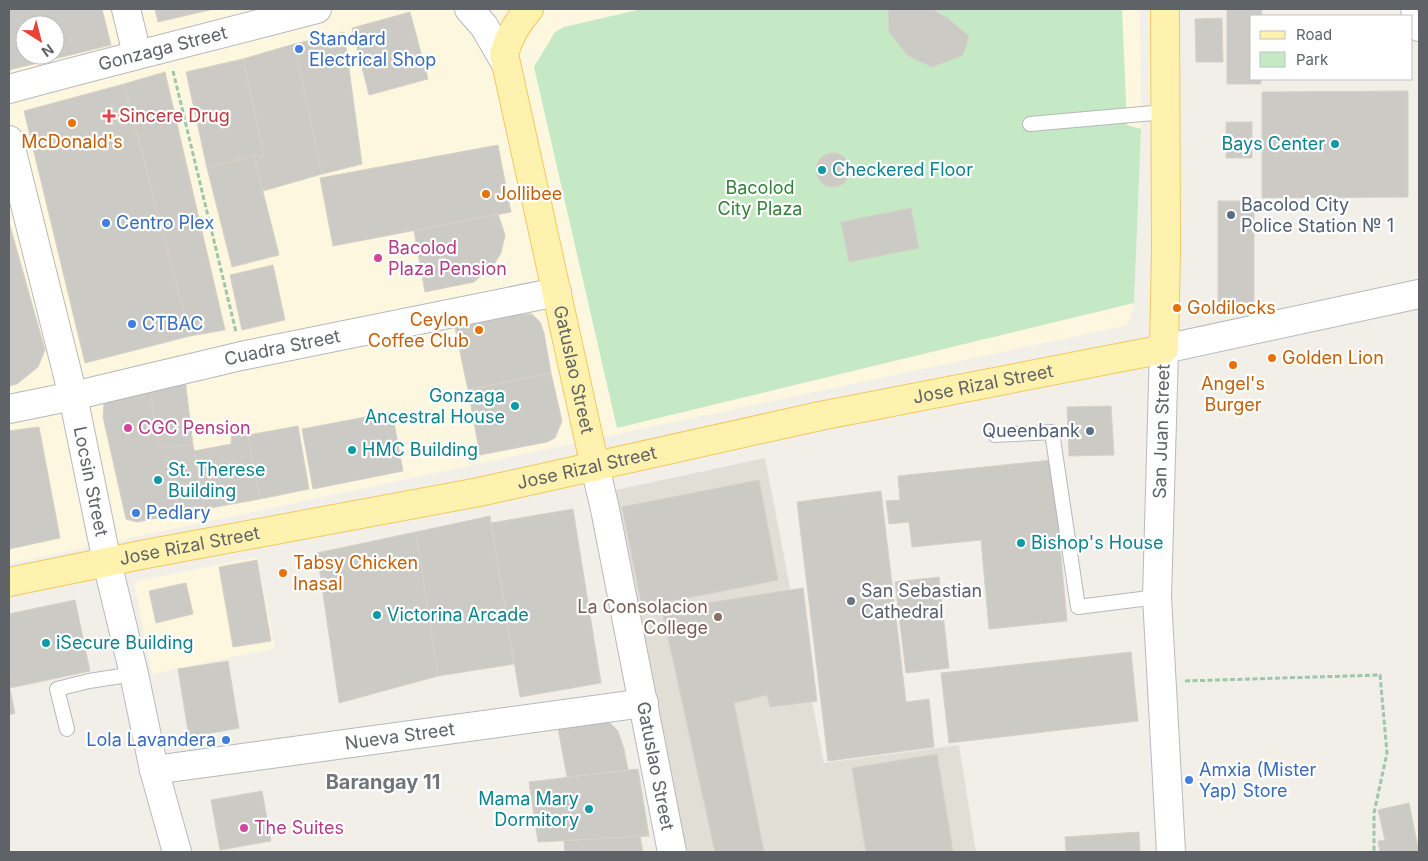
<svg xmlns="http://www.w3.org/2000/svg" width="1428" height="861" font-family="Inter,sans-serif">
	<rect width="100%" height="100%" fill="#f1efe8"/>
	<path fill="#fef7e0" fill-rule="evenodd" d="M9 9H1140L1141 129 1134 303 1128 325 9 564ZM25 25H55V55H25Z
		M257 557 275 648 152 674 134 582Z"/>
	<path fill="#e1ded6" d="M765 458 824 763 959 745 976 852H686L616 490Z"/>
	<path fill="#c5e8c5" d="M642 9H1122L1127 125 1141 129 1134 303 617 428 534 67 555 32 564 27Z"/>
	<path fill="#cccac5" stroke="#d6d1c6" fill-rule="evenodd" d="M9 9H102L111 45 9 70ZM25 25H55V55H25Z
		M155 9H214L158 22Z
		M888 9H932L947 18 969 36 963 55 932 67 907 55 889 32Z
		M1227 9H1262L1261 16H1252V79H1261V84H1227Z
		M410 12 428 79 369 95 352 28Z
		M1222 18 1223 62H1196L1195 19Z
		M344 32 362 164 322 174 294 44Z
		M294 44 322 174 263 191 254 156 264 155 243 59Z
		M243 59 264 155 254 156 207 168 186 72Z
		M165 72 225 330 190 336 124 84Z
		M124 84 190 336 85 363 24 111Z
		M1408 91V197L1262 198V92Z
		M1226 122H1252V158H1226Z
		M498 145 511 212 333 246 320 178Z
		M816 170a17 17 0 1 1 34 0a17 17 0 1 1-34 0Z
		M254 156 279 255 232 267 207 168Z
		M1218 201H1254V302L1218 303Z
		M911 208 919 248 849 262 841 222Z
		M498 214 505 235 501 253 493 266 474 282 425 292 414 231Z
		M9 222 45 350 38 367 17 384 9 386Z
		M273 265 285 320 242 330 230 275Z
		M519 314H532L540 322 544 333 551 373 468 390 455 328Z
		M551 373 562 421 555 438 547 442 480 455 468 390Z
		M185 379 193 445 158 447 150 388Z
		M150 388 158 447 193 445 205 509 137 522 126 519 103 417 104 404 113 396Z
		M1111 406 1114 455 1069 456 1067 407Z
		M392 412 403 471 313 489 302 429Z
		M246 425 260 499 205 509 194 451 231 444 232 428Z
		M298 426 309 489 260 499 248 435Z
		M39 427 60 538 9 549V431Z
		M1052 460 1067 621 989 629 981 540 912 547 909 522 889 524 886 501 900 500 898 476Z
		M759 480 778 580 642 607 622 507Z
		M881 491 906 702 929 699 934 747 828 761 797 502Z
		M573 509 601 683 520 697 491 523Z
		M490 516 514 664 438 676 416 532Z
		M416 532 438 676 339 703 317 553Z
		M257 560 271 641 233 647 219 567Z
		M939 577 949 668 906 673 895 582Z
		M186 583 193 614 156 623 149 591Z
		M803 588 817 701 770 707 767 695 734 703 764 852H715L662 610Z
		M75 600 90 671 10 688 9 614Z
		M1131 652 1138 721 949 743 941 673Z
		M228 661 239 728 189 737 178 669Z
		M9 685 15 713 9 715Z
		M608 721 618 731 624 749 628 770 567 777 558 728Z
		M937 754 953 852H866L852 768Z
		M638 769 649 836 538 842 529 782Z
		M262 791 271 841 220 850 211 800Z
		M1409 803 1419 852H1380L1378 841 1385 840 1378 810Z
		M1139 832 1140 852H1066L1065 837Z
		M640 836 643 852H565L564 841Z"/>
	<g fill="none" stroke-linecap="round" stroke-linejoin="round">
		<g stroke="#b5b8bc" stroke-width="16">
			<path id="lane" d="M1030 124 1165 112
				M995 435 1052 432 1078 607 1157 597
				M67 729 57 689 89 681 134 674"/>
		</g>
		<g stroke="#b5b8bc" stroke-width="30">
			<g id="street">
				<path d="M126 9 137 54"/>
				<path d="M1415 9 1419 27"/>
				<path id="s1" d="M9 409 73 396 241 356 557 292"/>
				<path id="s2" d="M154 770 644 703"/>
			</g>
		</g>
		<g stroke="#b6babf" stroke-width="30">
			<g id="secondary">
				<path d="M469 9 484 26 506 64"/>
				<path id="s3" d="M9 89C111 61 214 36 317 9"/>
				<path id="s4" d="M9 140 73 396 107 562 134 674 154 770 177 852"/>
				<path id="s5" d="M595 467 605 509 672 852"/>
				<path id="s6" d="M1171 852 1157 597 1164 349 1419 294"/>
			</g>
		</g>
		<g stroke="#f2c960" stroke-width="30">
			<g id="primary">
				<path id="s7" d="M529 9C517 23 509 36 504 54L595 467"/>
				<path id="s8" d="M9 582 146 554 479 492 820 416 1164 349 1166 250 1165 9"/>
			</g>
		</g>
		<path stroke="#9cc7a9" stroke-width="3" stroke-dasharray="5 2.5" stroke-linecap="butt" d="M173 71 236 332
			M1185 681 1380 675 1387 753 1374 813V852"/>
		<use href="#lane" stroke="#fff" stroke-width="14"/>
		<use href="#street" stroke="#fff" stroke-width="28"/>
		<use href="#secondary" stroke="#fff" stroke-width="28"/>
		<use href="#primary" stroke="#fff2af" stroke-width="28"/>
	</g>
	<g fill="#3f7fe0" stroke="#fff" stroke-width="2">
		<circle cx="299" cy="49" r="5"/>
		<circle cx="106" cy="223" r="5"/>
		<circle cx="132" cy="324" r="5"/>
		<circle cx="136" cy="513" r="5"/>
		<circle cx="226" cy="740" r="5"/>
		<circle cx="1189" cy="780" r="5"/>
	</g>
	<path fill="#e0444e" stroke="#fff" stroke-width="2" d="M106.5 108.5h5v5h5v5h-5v5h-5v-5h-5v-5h5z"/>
	<g fill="#e8710a" stroke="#fff" stroke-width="2">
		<circle cx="72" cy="123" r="5"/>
		<circle cx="486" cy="194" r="5"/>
		<circle cx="1177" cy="308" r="5"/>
		<circle cx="479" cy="330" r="5"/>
		<circle cx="1272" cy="358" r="5"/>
		<circle cx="1233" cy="365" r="5"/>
		<circle cx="283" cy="573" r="5"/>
	</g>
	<g fill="#0f9aa8" stroke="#fff" stroke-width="2">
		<circle cx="1335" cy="144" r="5"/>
		<circle cx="822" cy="170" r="5"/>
		<circle cx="515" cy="406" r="5"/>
		<circle cx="352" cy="450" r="5"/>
		<circle cx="158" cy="480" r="5"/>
		<circle cx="1021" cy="543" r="5"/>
		<circle cx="377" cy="615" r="5"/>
		<circle cx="46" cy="643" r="5"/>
		<circle cx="589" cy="809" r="5"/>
	</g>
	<g fill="#5c6f8a" stroke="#fff" stroke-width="2">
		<circle cx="1231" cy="215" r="5"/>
		<circle cx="1090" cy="431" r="5"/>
	</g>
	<g fill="#d1479c" stroke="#fff" stroke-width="2">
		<circle cx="378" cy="258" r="5"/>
		<circle cx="128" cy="428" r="5"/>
		<circle cx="244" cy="828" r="5"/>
	</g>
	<circle fill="#6b7280" stroke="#fff" stroke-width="2" cx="851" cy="601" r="5"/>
	<circle fill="#8d6e63" stroke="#fff" stroke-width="2" cx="718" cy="617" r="5"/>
	<g text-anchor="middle" stroke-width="4.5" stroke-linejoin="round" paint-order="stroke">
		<g font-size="18" fill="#366cbe" stroke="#fff" text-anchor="start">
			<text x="309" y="45">Standard<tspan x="309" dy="21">Electrical Shop</tspan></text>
			<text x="116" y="229">Centro Plex</text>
			<text x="142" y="330">CTBAC</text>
			<text x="146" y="519">Pedlary</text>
			<text x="216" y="746" text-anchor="end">Lola Lavandera</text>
			<text x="1199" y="776">Amxia (Mister<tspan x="1199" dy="21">Yap) Store</tspan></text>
		</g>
		<g font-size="18" fill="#5f6368" stroke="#fff">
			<text dy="6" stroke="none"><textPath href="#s3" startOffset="159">Gonzaga Street</textPath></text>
			<text dy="6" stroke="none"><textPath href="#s1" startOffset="280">Cuadra Street</textPath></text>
			<text dy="6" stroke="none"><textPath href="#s7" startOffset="375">Gatuslao Street</textPath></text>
			<text dy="6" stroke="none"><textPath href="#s8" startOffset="994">Jose Rizal Street</textPath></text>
			<text dy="6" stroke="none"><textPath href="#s6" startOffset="421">San Juan Street</textPath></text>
			<text dy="6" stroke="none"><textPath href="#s8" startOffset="589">Jose Rizal Street</textPath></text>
			<text dy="6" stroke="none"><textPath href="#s4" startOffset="351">Locsin Street</textPath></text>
			<text dy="6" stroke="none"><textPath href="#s8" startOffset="184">Jose Rizal Street</textPath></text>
			<text dy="6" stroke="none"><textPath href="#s2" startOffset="248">Nueva Street</textPath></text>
			<text dy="6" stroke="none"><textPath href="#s5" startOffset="305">Gatuslao Street</textPath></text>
		</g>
		<g font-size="18" fill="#be3a42" stroke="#fff" text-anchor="start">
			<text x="119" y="122">Sincere Drug</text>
		</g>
		<g font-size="18" fill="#c56008" stroke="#fff" text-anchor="start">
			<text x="72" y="148" text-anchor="middle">McDonald's</text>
			<text x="496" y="200">Jollibee</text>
			<text x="1187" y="314">Goldilocks</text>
			<text x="469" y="326" text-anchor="end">Ceylon<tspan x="469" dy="21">Coffee Club</tspan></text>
			<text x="1282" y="364">Golden Lion</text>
			<text x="1233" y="390" text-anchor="middle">Angel's<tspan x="1233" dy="21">Burger</tspan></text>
			<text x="293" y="569">Tabsy Chicken<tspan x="293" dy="21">Inasal</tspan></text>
		</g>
		<g font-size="18" fill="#0d838f" stroke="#fff" text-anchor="start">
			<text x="1325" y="150" text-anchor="end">Bays Center</text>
			<text x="832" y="176">Checkered Floor</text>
			<text x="505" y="402" text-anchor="end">Gonzaga<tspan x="505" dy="21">Ancestral House</tspan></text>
			<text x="362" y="456">HMC Building</text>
			<text x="168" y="476">St. Therese<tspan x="168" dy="21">Building</tspan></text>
			<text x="1031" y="549">Bishop's House</text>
			<text x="387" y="621">Victorina Arcade</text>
			<text x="56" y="649">iSecure Building</text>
			<text x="579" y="805" text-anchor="end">Mama Mary<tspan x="579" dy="21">Dormitory</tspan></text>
		</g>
		<g font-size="18" fill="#348238" stroke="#fff">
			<text x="760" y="194">Bacolod<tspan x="760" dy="21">City Plaza</tspan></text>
		</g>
		<g font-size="18" fill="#4e5e75" stroke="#fff" text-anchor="start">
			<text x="1241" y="211">Bacolod City<tspan x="1241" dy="21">Police Station № 1</tspan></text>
			<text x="1080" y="437" text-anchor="end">Queenbank</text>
		</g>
		<g font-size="18" fill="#b23c85" stroke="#fff" text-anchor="start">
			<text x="388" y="254">Bacolod<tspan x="388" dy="21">Plaza Pension</tspan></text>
			<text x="138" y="434">CGC Pension</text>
			<text x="254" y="834">The Suites</text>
		</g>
		<g font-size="18" fill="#5b616d" stroke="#fff" text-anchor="start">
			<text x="861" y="597">San Sebastian<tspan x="861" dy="21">Cathedral</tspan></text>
		</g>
		<g font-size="18" fill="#785e54" stroke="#fff" text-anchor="end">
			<text x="708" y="613">La Consolacion<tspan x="708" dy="21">College</tspan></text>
		</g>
		<g font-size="20" font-weight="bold" fill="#70757a" stroke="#fff">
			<text x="383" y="789">Barangay 11</text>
		</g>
	</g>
	<rect width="1428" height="861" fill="none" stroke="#5f6368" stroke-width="20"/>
	<rect x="1250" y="15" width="162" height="65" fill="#ffffff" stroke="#bfc1c3"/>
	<rect x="1260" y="31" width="25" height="8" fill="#fff2af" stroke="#bfc1c3"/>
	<text x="1296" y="40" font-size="15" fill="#5f6368">Road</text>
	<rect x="1260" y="52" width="25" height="15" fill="#c5e8c5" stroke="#bfc1c3"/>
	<text x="1296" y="65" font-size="15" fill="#5f6368">Park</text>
	<g transform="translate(40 40) rotate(144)"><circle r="24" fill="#ffffff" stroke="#bfc1c3"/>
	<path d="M0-4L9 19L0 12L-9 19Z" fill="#ea4335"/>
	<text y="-8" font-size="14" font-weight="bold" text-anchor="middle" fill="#5f6368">N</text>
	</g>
</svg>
